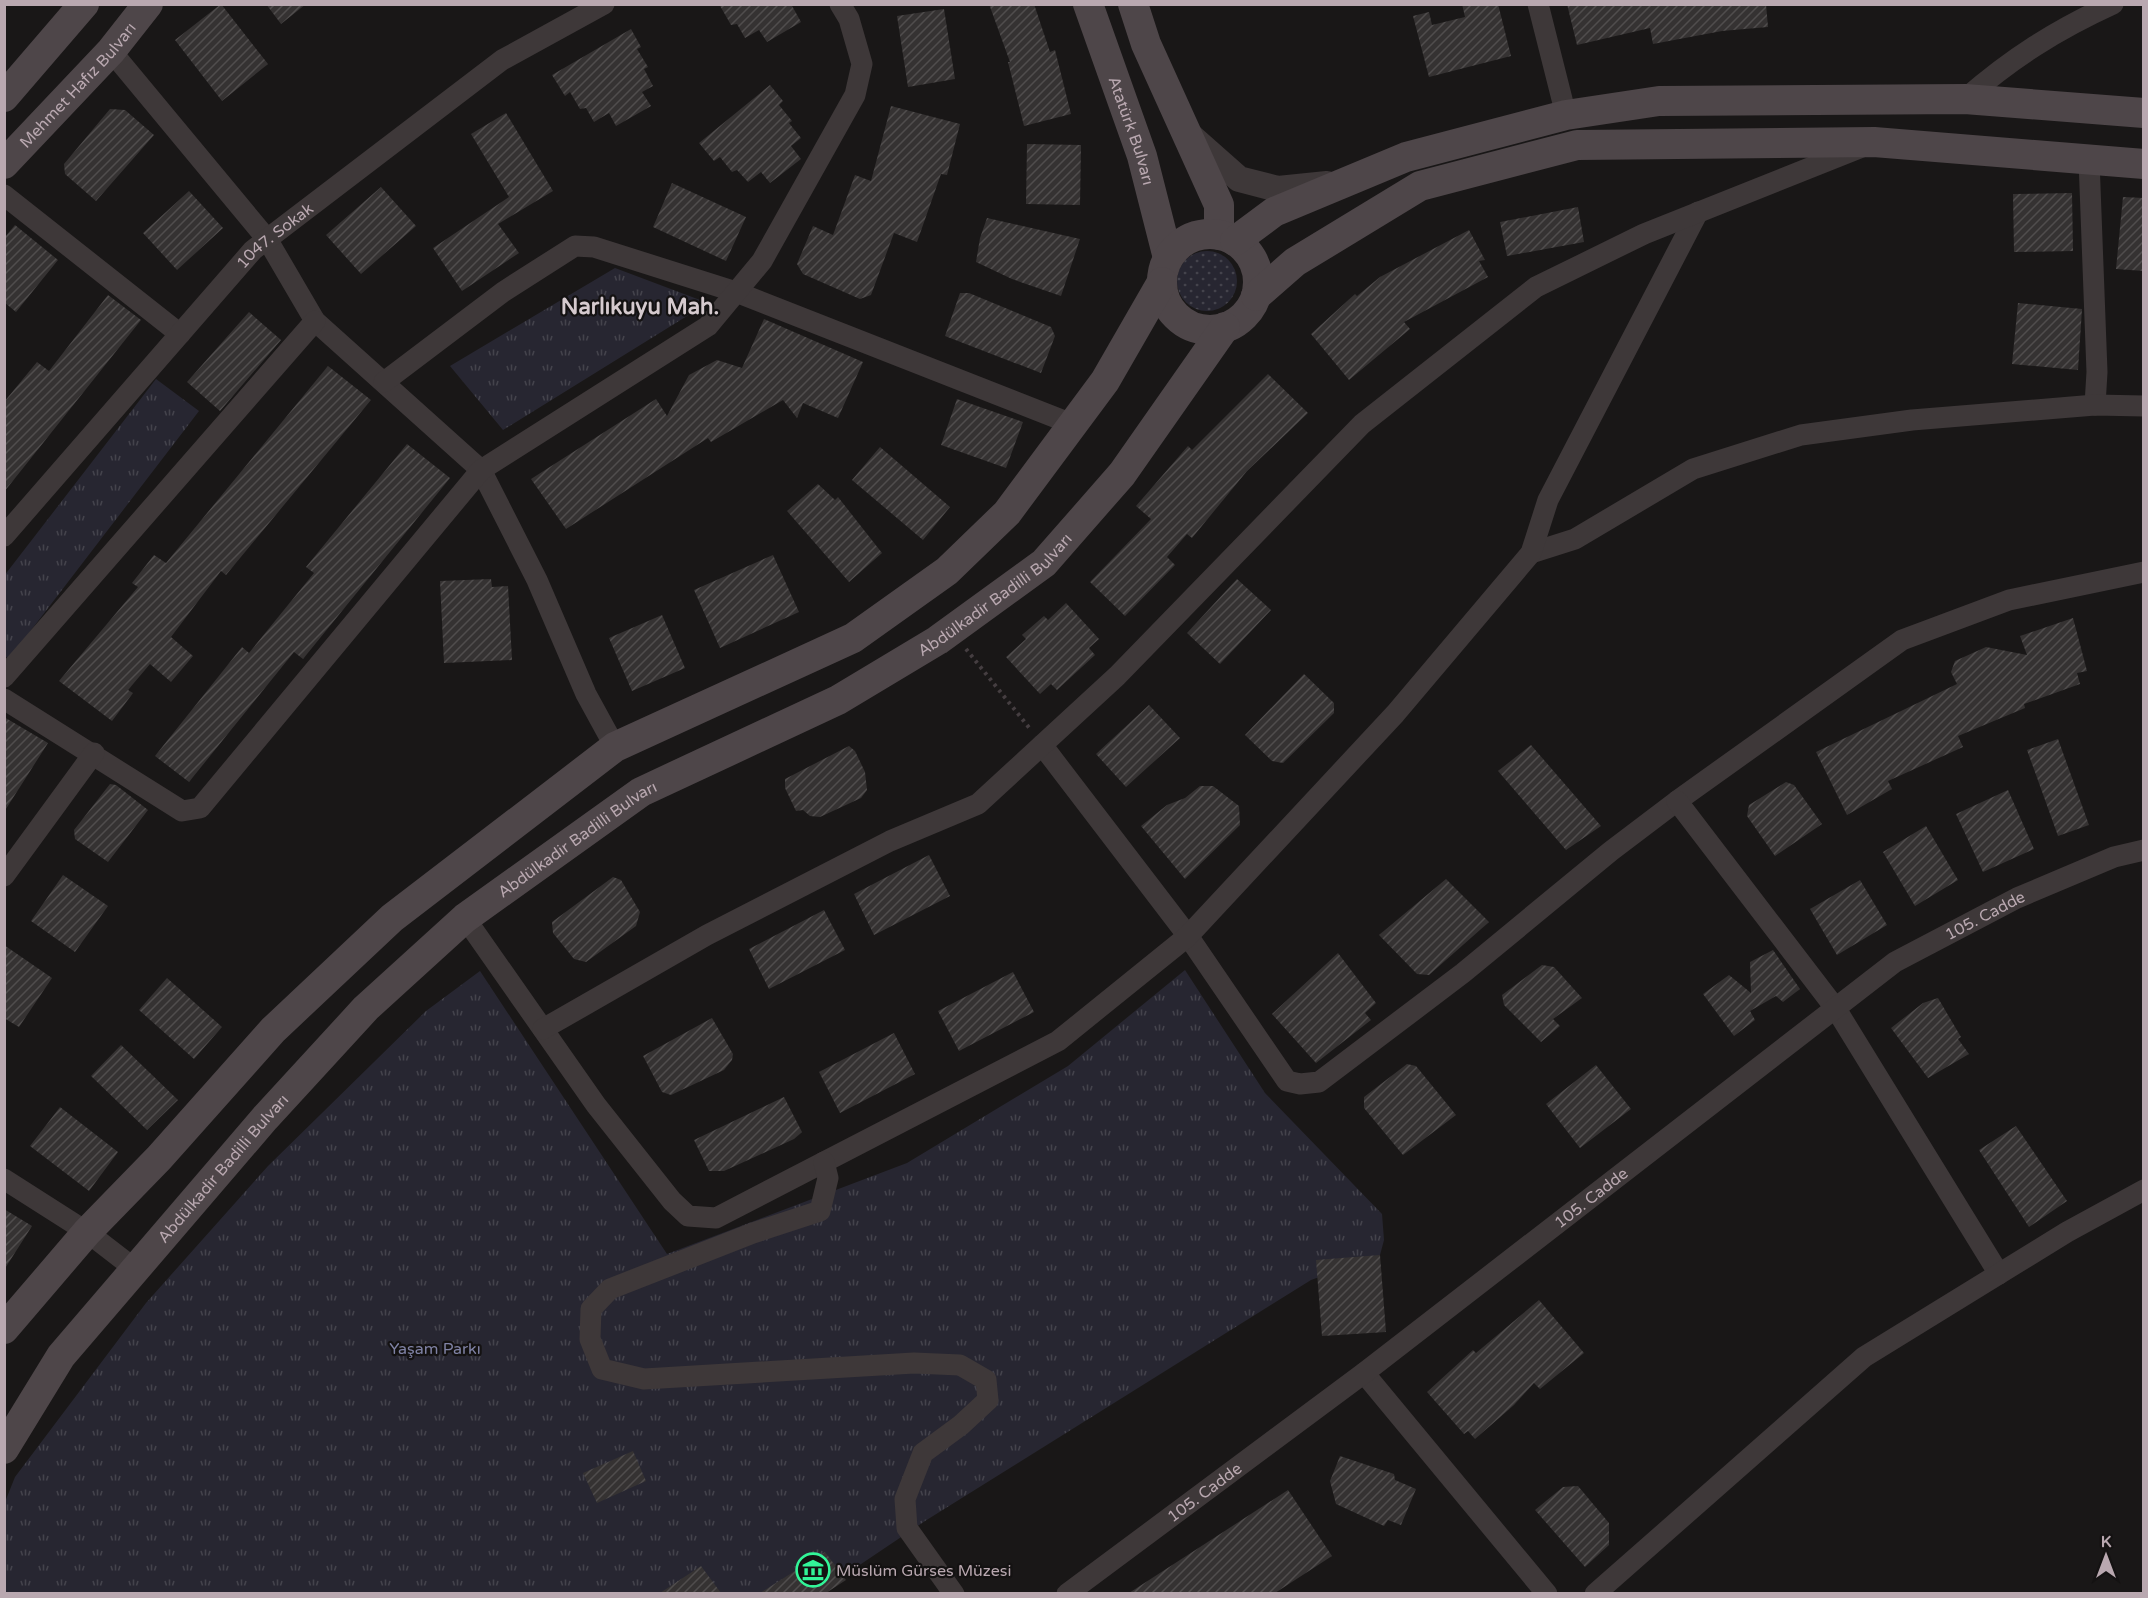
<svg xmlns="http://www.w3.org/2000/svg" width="2148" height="1598" font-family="'Varela Round',sans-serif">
	<defs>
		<pattern id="grass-dots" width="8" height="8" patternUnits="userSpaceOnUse" patternTransform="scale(1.5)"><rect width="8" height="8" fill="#272631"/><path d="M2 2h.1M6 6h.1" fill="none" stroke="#44434c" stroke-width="1.8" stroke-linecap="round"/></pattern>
		<pattern id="park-tufts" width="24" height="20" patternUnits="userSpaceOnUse" patternTransform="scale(1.5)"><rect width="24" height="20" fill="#272631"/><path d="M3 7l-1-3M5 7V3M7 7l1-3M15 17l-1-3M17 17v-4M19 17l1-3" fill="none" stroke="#44434c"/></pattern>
		<pattern id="building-hatch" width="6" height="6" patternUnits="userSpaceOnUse" patternTransform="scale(1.5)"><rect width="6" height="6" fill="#353232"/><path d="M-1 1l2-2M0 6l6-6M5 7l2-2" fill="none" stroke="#504d4d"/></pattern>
	</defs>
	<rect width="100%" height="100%" fill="#191717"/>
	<path fill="url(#grass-dots)" d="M1177 281a30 30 0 1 1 60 0a30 30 0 1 1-60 0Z"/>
	<path fill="url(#park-tufts)" d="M615 268 708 303 503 430 450 366Z
		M156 379 199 411 9 659 5 656 4 576Z
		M1185 970 1265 1093 1382 1214 1384 1240 1380 1255 1311 1280 925 1521 818 1593 5 1594V1502L15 1477 146 1303 268 1166 426 1011 480 971 667 1254 907 1163 1068 1066Z"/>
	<path fill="url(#building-hatch)" d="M221 4 268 64 222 101 175 40Z
		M266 4H306L281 24Z
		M719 4H791L801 22 767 42 759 30 745 38 737 24 731 25Z
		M989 4H1034L1050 52 1055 50 1071 114 1024 126 1008 62H1010Z
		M1462 4H1498L1511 56 1429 77 1413 16 1429 12 1432 25 1465 17Z
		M1567 4H1766L1768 27 1722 31 1653 44 1650 28 1577 45Z
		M944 9 955 79 908 87 897 16Z
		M631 29 641 47 637 49 648 67 644 69 653 86 642 92 651 106 616 126 609 113 594 122 586 108 580 109 570 92 565 96 552 75Z
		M770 85 783 101 779 105 792 121 789 123 801 138 791 146 801 159 770 183 761 172 748 182 737 170 732 172 720 157 714 161 699 143Z
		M891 106 960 124 947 175 941 174 917 242 894 233 871 295 860 299 803 274 797 264 813 226 833 235 855 175 871 181Z
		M110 109 125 110 154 135 96 201 65 174 64 164Z
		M506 113 553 191 498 224 519 253 462 291 433 248 509 197 471 134Z
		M1027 144 1081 145 1080 205 1026 204Z
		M672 183 746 217 726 261 653 227Z
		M381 187 416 226 361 274 326 235Z
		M189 191 223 228 177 270 143 233Z
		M2072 193 2073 251 2014 252 2013 194Z
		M2123 197 2144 198V271L2116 269Z
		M1578 207 1584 242 1507 256 1500 222Z
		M987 218 1080 239 1061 296 1012 279 976 262 980 238Z
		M15 225 58 260 16 312 4 302V238Z
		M1469 230 1485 260 1479 261 1488 277 1404 322 1410 329 1349 380 1311 334 1355 294 1357 296 1380 277Z
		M960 293H969L1051 327 1055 336 1041 373 945 336Z
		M108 295 141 320 4 492V402L37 362 49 371Z
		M2018 303 2082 309 2078 370 2012 364Z
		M249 312 281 340 220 411 187 382Z
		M764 319 863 362 838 418 803 403 797 418 783 400 711 442 708 438 566 529 531 479 656 399 667 416 689 375 717 360 742 368Z
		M328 366 371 400 226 575 221 571 171 637 193 656 171 682 150 664 128 690 133 693 112 721 59 681 138 587 132 583 154 555 166 563Z
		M1268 374 1308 413 1247 471 1192 538 1187 534 1167 557 1175 565 1125 616 1090 582 1151 519 1136 506 1188 446 1192 450Z
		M957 399 1023 422 1006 468 941 445Z
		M407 444 450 478 303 659 294 652 189 782 155 756 242 647 249 653 314 573 306 567Z
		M880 447 950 507 923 540 852 480Z
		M818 484 835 500 838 497 882 553 849 582 787 511Z
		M773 555 799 612 720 648 694 590Z
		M491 579 492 587 508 586 512 660 444 663 440 581Z
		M1237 579 1271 610 1220 664 1187 633Z
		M1066 603 1099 639 1089 648 1095 655 1057 690 1051 684 1040 694 1006 657 1026 639 1022 635 1044 616 1048 620Z
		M662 615 685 668 632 691 609 638Z
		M2073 618 2087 671 2077 673 2080 684 2024 704 2025 708 1958 736 1963 747 1888 781 1892 789 1847 815 1816 752 1957 684 1951 672 1955 661 1986 647 2027 655 2020 636Z
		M1304 674 1334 703V713L1283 763 1272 761 1245 735Z
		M1149 705 1180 738 1126 787 1096 754Z
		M4 717 48 743 4 812Z
		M2058 739 2089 825 2058 836 2027 750Z
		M1531 745 1601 826 1566 850 1498 771Z
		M849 746 855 751 865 772 867 790 861 798 820 817 810 816 803 810 796 811 785 788V779Z
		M1786 782 1794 785 1822 824 1775 856 1747 816 1749 805Z
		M110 784 116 785 148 810 108 862 75 839 74 830Z
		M1200 786H1213L1239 806 1240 825 1185 879 1141 826 1167 805 1185 798Z
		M2008 790 2034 849 1983 872 1956 814Z
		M1926 826 1958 880 1915 906 1883 852Z
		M929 855 950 896 874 935 854 894Z
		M63 875 108 906 75 952 31 921Z
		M613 877 621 880 640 912 636 926 586 962 574 959 553 933 552 922Z
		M1446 879 1489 922 1429 975 1417 974 1379 935Z
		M1860 880 1887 925 1837 955 1810 909Z
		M824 910 845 950 769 989 749 949Z
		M4 945 52 978 19 1027 4 1018Z
		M1773 950 1800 989 1783 1002 1776 996 1750 1011 1755 1020 1734 1036 1703 994 1729 975 1751 993 1750 962Z
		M1338 953 1376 1003 1365 1013 1371 1020 1316 1063 1272 1014Z
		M1542 965 1554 967 1582 998 1553 1019 1560 1026 1541 1042 1504 1005 1502 995Z
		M1013 972 1034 1012 959 1051 938 1011Z
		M167 978 222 1027 194 1059 139 1010Z
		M1938 998 1961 1037 1958 1039 1969 1054 1928 1078 1891 1028 1923 1003Z
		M712 1018 733 1054 732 1060 724 1070 671 1095 662 1092 643 1056Z
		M894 1033 915 1074 840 1113 819 1072Z
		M121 1045 178 1100 147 1130 91 1076Z
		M1407 1064 1416 1066 1456 1115 1403 1155 1364 1108V1097Z
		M1596 1065 1631 1109 1580 1148 1546 1104Z
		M784 1097 802 1132 794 1139 724 1171H709L694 1140Z
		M60 1107 118 1152 89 1191 30 1146Z
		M2016 1126 2067 1201 2029 1227 1979 1150Z
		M4 1209 32 1226 4 1270Z
		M1380 1255 1386 1332 1322 1336 1316 1260Z
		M1539 1300 1584 1353 1540 1389 1534 1383 1514 1405 1475 1439 1468 1431 1464 1434 1427 1392 1473 1350 1476 1353Z
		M633 1451 646 1481 597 1503 583 1473Z
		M1340 1456 1394 1474 1395 1480 1416 1489 1401 1525 1388 1520 1384 1526 1336 1504 1330 1481Z
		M1578 1486 1609 1523V1545L1585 1567 1535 1510 1563 1487Z
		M1288 1490 1332 1556 1275 1593H1129Z
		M825 1552 846 1580 826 1593H760Z
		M701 1566 721 1593H660Z"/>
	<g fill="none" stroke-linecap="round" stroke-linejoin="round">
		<path stroke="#453e41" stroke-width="4" stroke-dasharray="3 4.5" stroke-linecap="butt" d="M966 649 1031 730"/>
		<g stroke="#3e3839" stroke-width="21">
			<path d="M1538 4 1566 115"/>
			<path d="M111 51 267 239 315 321 481 470 537 580 586 694 615 747"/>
			<path d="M1965 99C2012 58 2056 30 2113 4"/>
			<path d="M2089 160 2097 372 2095 405"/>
			<path d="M4 195 180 334"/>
			<path d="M384 382 503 292 575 246 594 247 736 292 1072 424"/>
			<path id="s1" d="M4 536 253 250 502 60 604 4"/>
			<path d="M1531 553 1575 539 1693 469 1801 435 1912 420 2095 405 2144 406"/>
			<path d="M4 677 315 321"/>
			<path d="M4 699 182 811 200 808 481 470 708 326 762 261 855 95 862 64 849 19 840 4"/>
			<path d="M1042 745 1188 936 1287 1081 1300 1084 1319 1082 1463 973 1611 851 1677 801 1902 640 2009 600 2144 572"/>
			<path d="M1677 801 1836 1009 1999 1274"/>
			<path d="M4 876 94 753"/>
			<path d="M465 918 596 1105 672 1201 688 1216 716 1218 1058 1041 1188 936 1395 714 1531 553 1548 500 1698 212"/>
			<path d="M543 1029 707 935 890 841 978 804 1117 676 1362 424 1536 287 1644 234 1862 147"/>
			<path d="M824 1162 828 1178 820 1211 753 1233 610 1289 591 1309 590 1339 602 1369 644 1379 914 1363 960 1365 986 1380 988 1400 961 1425 923 1453 905 1499 907 1528 954 1594"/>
			<path d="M4 1179 87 1232 135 1269"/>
			<path d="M1364 1373 1547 1594"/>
			<path id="s2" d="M1067 1594 1364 1373 1895 962 2017 898 2114 857 2144 850"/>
			<path d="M1595 1594 1864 1357 2067 1232 2144 1190"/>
		</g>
		<path stroke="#3e3839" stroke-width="26" d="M1187 133 1239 179 1278 189 1327 184"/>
		<g stroke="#4e4649" stroke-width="30">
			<path id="s3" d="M1088 4 1142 156 1168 258"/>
			<path d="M1133 4 1146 44 1219 205V235"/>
			<path d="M4 97 84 4"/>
			<path id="s4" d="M4 164 111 51 148 4"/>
			<circle cx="1210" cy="282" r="48"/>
			<path d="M1235 241 1274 212 1406 157 1566 115 1659 101 1965 99 2144 113"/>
			<path d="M1256 296 1295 262 1420 186 1577 145 1874 142 2144 164"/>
			<path d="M4 1329 87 1232 159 1158 273 1030 392 918 615 747 853 638 947 571 1007 513 1105 381 1162 282"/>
			<path id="s5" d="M4 1449 61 1356 265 1118 366 1008 465 918 641 792 838 700 938 640 1044 563 1122 474 1225 327"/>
		</g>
	</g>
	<defs>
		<g id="museum-ring" transform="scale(1.725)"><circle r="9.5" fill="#141212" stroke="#32f598" stroke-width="1.5"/><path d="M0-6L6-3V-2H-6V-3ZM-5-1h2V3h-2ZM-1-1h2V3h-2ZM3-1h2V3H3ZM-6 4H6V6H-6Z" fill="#32f598"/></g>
	</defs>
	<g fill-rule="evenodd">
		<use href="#museum-ring" x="813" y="1570"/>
	</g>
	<g text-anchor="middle" stroke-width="4.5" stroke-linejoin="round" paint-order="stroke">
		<g font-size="16" fill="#b9a8b0" stroke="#141212">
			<text dy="6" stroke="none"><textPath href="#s4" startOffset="108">Mehmet Hafız Bulvarı</textPath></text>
			<text dy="6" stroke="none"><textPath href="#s3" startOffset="134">Atatürk Bulvarı</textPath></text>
			<text dy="6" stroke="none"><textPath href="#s1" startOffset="405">1047. Sokak</textPath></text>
			<text dy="6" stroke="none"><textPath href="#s5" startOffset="1329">Abdülkadir Badilli Bulvarı</textPath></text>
			<text dy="6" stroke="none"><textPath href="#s5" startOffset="843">Abdülkadir Badilli Bulvarı</textPath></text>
			<text dy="6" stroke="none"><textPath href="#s2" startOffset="1143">105. Cadde</textPath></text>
			<text dy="6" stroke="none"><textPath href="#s5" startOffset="357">Abdülkadir Badilli Bulvarı</textPath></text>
			<text dy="6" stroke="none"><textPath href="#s2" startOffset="657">105. Cadde</textPath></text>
			<text dy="6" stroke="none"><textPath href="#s2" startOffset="171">105. Cadde</textPath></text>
		</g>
		<g font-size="16" fill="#7f82a4" stroke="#141212">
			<text x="435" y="1354">Yaşam Parkı</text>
		</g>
		<g font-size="16" fill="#b9a8b0" stroke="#141212" text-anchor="start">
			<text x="836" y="1576">Müslüm Gürses Müzesi</text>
		</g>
		<g font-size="22" font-weight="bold" fill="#d5cace" stroke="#141212">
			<text x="640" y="314">Narlıkuyu Mah.</text>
		</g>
	</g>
	<rect width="2148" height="1598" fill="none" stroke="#b9a8b0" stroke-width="12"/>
	<g transform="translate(2106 1556)" stroke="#141212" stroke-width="4.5" paint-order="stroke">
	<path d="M0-4.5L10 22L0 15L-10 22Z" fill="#b9a8b0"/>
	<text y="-9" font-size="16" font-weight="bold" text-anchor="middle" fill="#b9a8b0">K</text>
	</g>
</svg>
